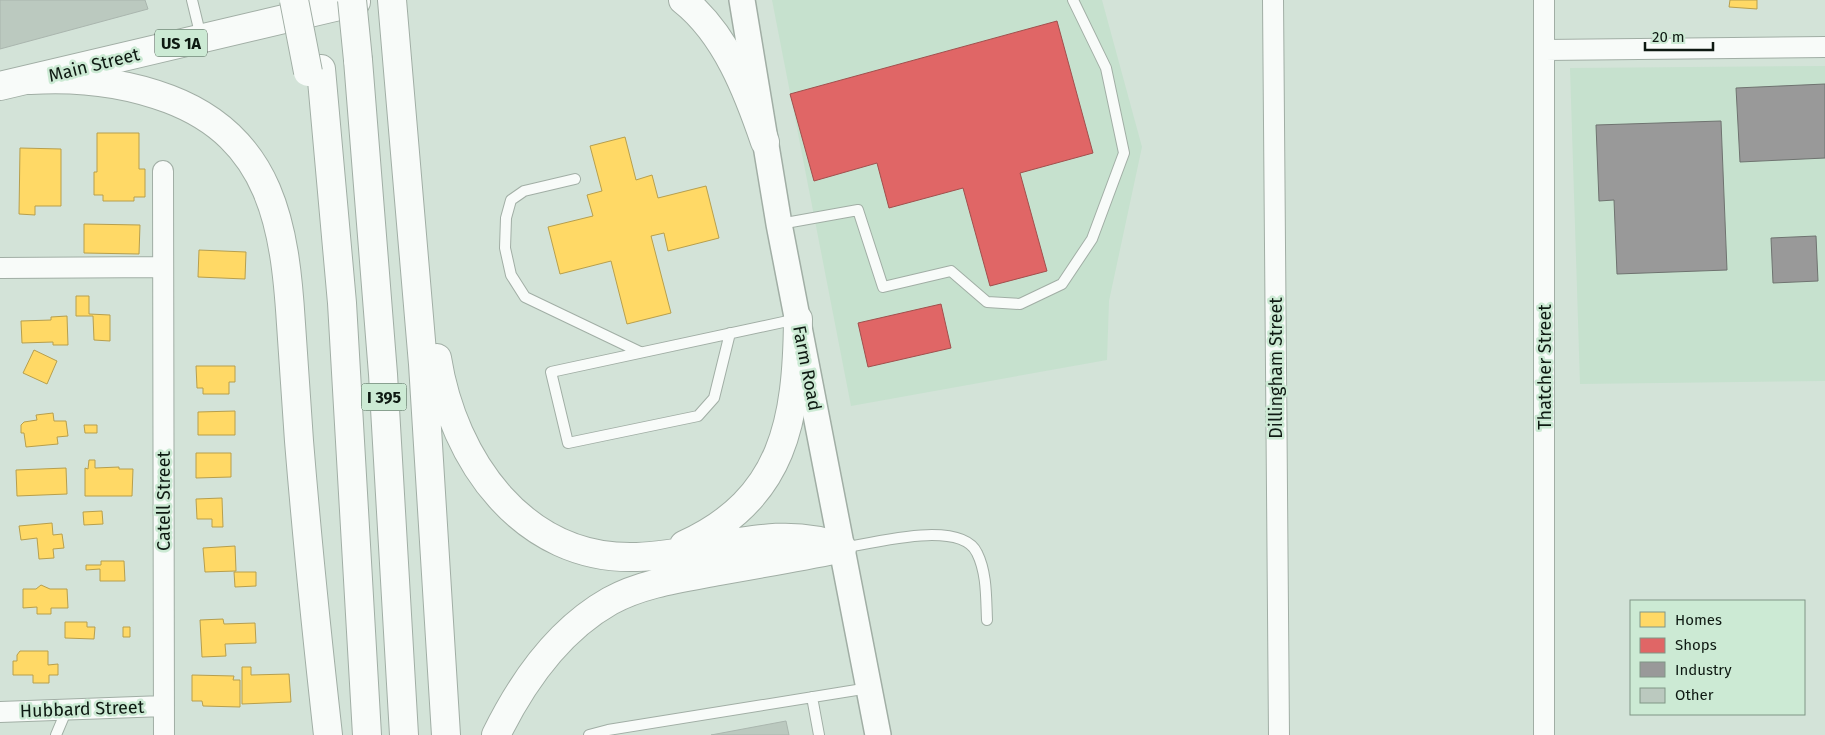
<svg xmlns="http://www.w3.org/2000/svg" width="1825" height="735" font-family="'Fira Sans',sans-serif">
	<rect width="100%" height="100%" fill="#d3e3d8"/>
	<path fill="#c6e1ce" d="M772 0H1102L1142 147 1109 301 1107 360 851 406Z
		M1825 66V381L1580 384 1570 68Z"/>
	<path fill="#ffd966" stroke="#b79f4d" d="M1730 0H1757V9L1729 7Z
		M97 133H139V169H145V197H134V201H103V195H94V172H97Z
		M625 137 636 180 652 175 658 198 706 186 719 238 668 251 664 233 651 236 671 313 627 324 611 261 560 274 548 227 593 216 587 195 602 191 590 146Z
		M20 148 61 149V206H35V215L19 214Z
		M84 224 140 225 139 254 84 253Z
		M199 250 246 252 245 279 198 277Z
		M76 296H89V314L110 315V341L94 340 93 316H76Z
		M67 316 68 345H53V342L22 343 21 321 51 320V317Z
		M34 350 57 361 47 384 23 373Z
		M196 366H235V382H229V394H203V388H197Z
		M235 411V435H198V412Z
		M53 413 54 421H66L68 436 57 437 58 444 26 447 24 433H21V425L24 422 37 420 36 415Z
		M84 425H97V433H85Z
		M196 453H231V477L196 478Z
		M89 460H95V468L119 467V469H133L132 496H85V468L88 469Z
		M66 468 67 494 17 496 16 470Z
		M222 498 223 527H212V519H197L196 499Z
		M102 511 103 524 84 525 83 512Z
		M52 523 53 535 62 534 64 548 53 549 54 558 39 559 37 538 21 540 19 526Z
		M235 546 236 571 205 572 203 548Z
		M101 561H124L125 581H100V569L86 570V565H101Z
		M234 572H256V586L235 587Z
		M41 585 50 589H67L68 608H51V614H37V607L23 608V589H36Z
		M223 619 224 624 255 623 256 643 225 644 226 656 202 657 200 620Z
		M65 622H87V627H95L94 639 65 638Z
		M123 627H130V637H123Z
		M20 651H48V665L58 664V675H49V683H33V675H13V661H17V655Z
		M242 667H251V675L289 674 291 702 242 704Z
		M192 675 234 676 233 680H240V707L203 706 202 701H192Z"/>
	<path fill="#e06666" stroke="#a14f4d" d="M1057 21 1093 153 1020 173 1047 271 990 286 963 188 889 208 877 163 814 181 790 94Z
		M941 304 951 348 868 367 858 323Z"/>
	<path fill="#999" stroke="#6f7370" d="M1825 84V158L1740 162 1736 88Z
		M1721 121 1727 270 1617 274 1614 200 1599 201 1596 125Z
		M1816 236 1818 281 1773 283 1771 238Z"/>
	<path fill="#bbc9bf" stroke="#aab6ae" d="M0 0H145L148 9 0 49Z
		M786 721 789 735H711Z"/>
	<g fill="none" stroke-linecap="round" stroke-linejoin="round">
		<g stroke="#a1aea5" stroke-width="12">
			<path id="service" d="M192 0 201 37
				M575 179 524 191 511 200 506 218 505 248 511 275 525 297 640 352
				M780 224 858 210 883 287 951 271 987 302 1020 304 1062 284 1092 239 1124 153 1106 68 1073 0
				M730 333 714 398 698 416 568 443 551 372 797 319
				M843 548C873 543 961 519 977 553 987 573 986 598 987 620
				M812 697 819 735
				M56 735 67 709
				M589 735 608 730 869 688"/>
		</g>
		<g stroke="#a1aea5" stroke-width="22">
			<path id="minor" d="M1273 0 1279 735
				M1544 0V735
				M1545 50 1825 47
				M163 171 164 735
				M0 268 163 267
				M0 712 164 706"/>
		</g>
		<g stroke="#a1aea5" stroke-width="28">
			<path id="tertiary" d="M742 0 779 224 878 735"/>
		</g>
		<g stroke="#a1aea5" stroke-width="30">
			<path id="primary" d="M683 0C726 34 748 92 765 142
				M0 86 356 2"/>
		</g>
		<g stroke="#a1aea5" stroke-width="30">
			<path id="motorway" d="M392 0 423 364 446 735
				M333 7 348 0
				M358 60 383 374 404 735
				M321 69 342 303 367 735
				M30 80C77 77 124 82 169 99 272 138 285 227 291 324 294 363 296 402 299 441 307 539 317 637 328 735
				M437 358C453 460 523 561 637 557 705 555 777 521 842 548
				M684 545C785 499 797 419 798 319
				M496 735C522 682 557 631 610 601 643 583 682 578 719 571 759 564 799 557 838 549"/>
		</g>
		<use href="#service" stroke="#f8fbf9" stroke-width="10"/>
		<use href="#minor" stroke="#f8fbf9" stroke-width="20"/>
		<use href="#tertiary" stroke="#f8fbf9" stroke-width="25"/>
		<use href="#primary" stroke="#f8fbf9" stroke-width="28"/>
		<use href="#motorway" stroke="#f8fbf9" stroke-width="28"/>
		<g stroke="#a1aea5" stroke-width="30" stroke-linecap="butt">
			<path id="motorway-bridge" d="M294 0 308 72
				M352 0 358 60"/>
		</g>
		<use href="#motorway-bridge" stroke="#f8fbf9" stroke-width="28"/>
	</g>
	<g text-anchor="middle" stroke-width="5" stroke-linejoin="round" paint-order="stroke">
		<g fill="#ccead4" stroke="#47584c" stroke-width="1">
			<rect x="155" y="29.5" width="52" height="27" rx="4"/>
			<rect x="361.5" y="383.5" width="45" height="27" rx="4"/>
		</g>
		<g font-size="16" font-weight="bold" fill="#0e1912">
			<text x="181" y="49">US 1A</text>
			<text x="384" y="403">I 395</text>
		</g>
		<g font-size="18" fill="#0e1912" stroke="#ccead4">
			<text transform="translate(94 65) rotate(-14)" y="6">Main Street</text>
			<text transform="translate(1545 367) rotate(-90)" y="6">Thatcher Street</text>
			<text transform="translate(807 368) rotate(79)" y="6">Farm Road</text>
			<text transform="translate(1276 368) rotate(-90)" y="6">Dillingham Street</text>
			<text transform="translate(164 501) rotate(-90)" y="6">Catell Street</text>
			<text transform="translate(82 709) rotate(-2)" y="6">Hubbard Street</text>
		</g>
	</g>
	<rect x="1630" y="600" width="175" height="115" fill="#ccead4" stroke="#809686"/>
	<rect x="1640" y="612" width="25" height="15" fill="#ffd966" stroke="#809686"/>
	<text x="1675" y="625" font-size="15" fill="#0e1912">Homes</text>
	<rect x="1640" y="638" width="25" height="15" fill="#e06666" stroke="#809686"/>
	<text x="1675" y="650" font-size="15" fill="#0e1912">Shops</text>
	<rect x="1640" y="662" width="25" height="15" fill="#999999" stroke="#809686"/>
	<text x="1675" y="675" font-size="15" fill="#0e1912">Industry</text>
	<rect x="1640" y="688" width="25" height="15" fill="#bbc9bf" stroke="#809686"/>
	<text x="1675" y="700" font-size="15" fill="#0e1912">Other</text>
	<path d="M1645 42v8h68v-8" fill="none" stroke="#0e1912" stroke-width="2.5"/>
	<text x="1652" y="42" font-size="15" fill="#0e1912" stroke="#ccead4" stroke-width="4" paint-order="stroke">20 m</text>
</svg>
